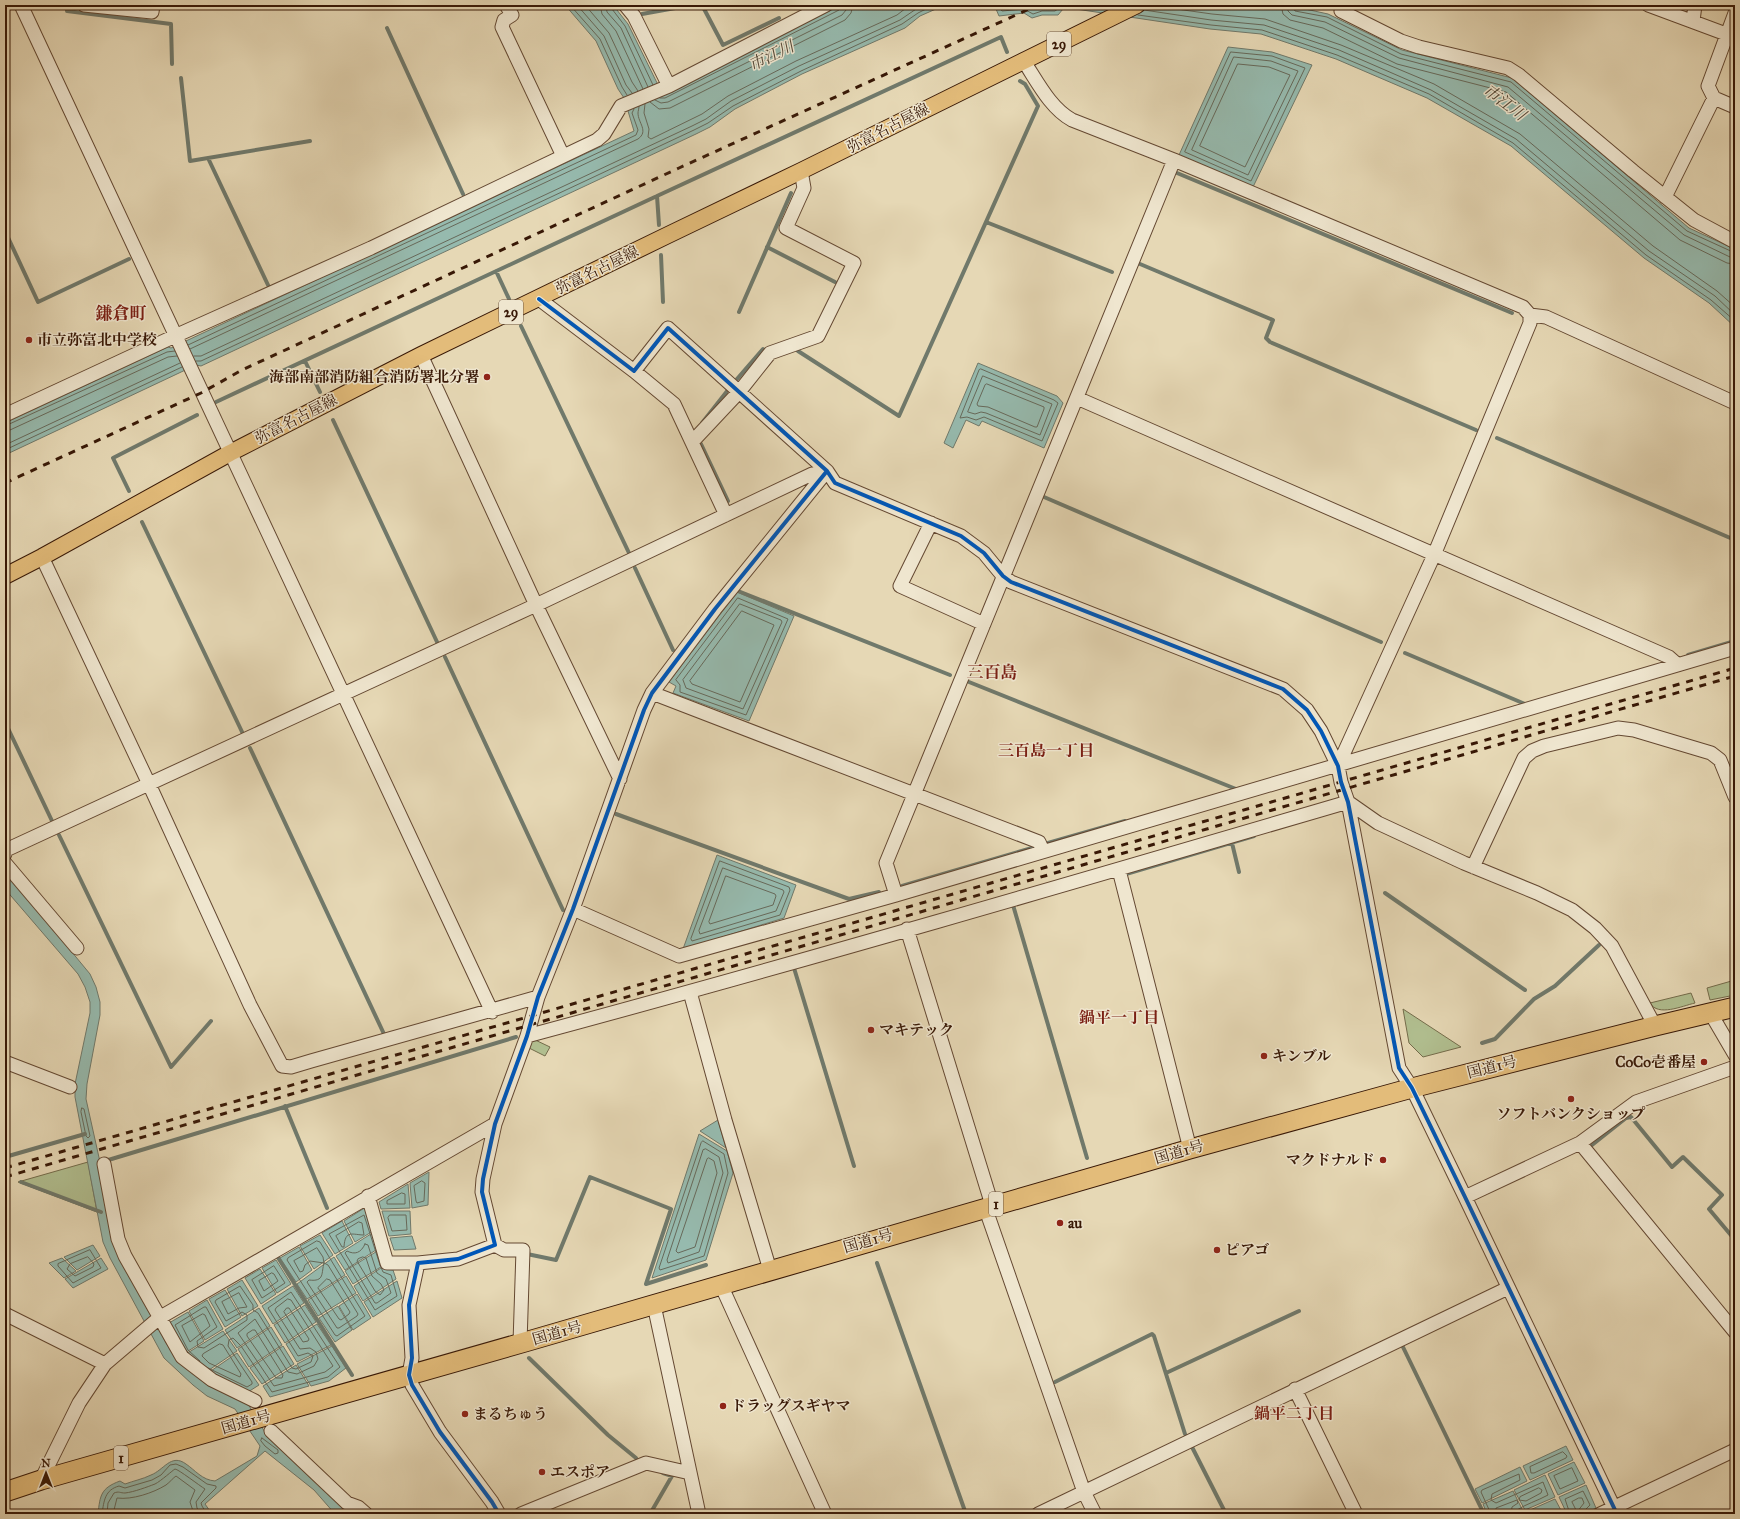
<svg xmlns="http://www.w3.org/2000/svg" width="1740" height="1519" font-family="'IM FELL Great Primer','Noto Serif JP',serif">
	<rect width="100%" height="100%" fill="#e6d8b5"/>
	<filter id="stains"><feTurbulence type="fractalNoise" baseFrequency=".005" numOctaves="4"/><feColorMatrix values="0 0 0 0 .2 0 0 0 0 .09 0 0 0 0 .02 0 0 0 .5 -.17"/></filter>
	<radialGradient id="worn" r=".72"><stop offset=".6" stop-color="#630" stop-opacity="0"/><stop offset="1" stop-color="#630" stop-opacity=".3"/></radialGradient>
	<path fill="#b1bf90" stroke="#746c4b" d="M1735 980V995L1710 1000 1707 988Z
		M1691 993 1695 1003C1682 1006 1658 1017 1650 1003Z
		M1403 1009 1461 1047 1423 1057 1409 1043Z
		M531 1038 550 1047 545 1056 527 1047Z
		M88 1162 97 1212 18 1182Z"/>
	<path fill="#96baae" stroke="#70796b" d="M565 5H613L628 24 663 95 841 5H945L920 16 905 28 802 74 735 109 710 127 696 134 201 366 196 365 5 455V423L168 347 171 348 634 131 628 111 630 107 618 89 596 41Z
		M991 5H1287L1328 14 1402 50 1512 78 1689 228 1730 247 1735 251V327L1709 303 1644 258 1511 146 1427 98 1336 59 1261 34 1210 29 1069 8 1063 9 1058 15H1042L1032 18 1024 13 999 16 996 9Z
		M1228 47 1272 52 1312 65 1253 187 1179 155Z
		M978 363 1057 396 1063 403 1044 448 982 421 979 426 966 420 953 448 944 443Z
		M737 592 794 616 749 721 673 693 676 686 669 682Z
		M717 855 796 885 784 918 683 949Z
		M5 871 90 974 96 987 100 1002V1015L87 1084 86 1099 100 1162 108 1218 166 1343 180 1361 207 1385 248 1404 266 1434 338 1501 349 1514H335L314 1490 265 1451 205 1504 212 1514H98C100 1495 101 1488 120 1481L125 1484C133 1481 143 1479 151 1475 164 1470 171 1453 186 1464 195 1470 202 1480 215 1481L257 1456 260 1446 235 1409 207 1396 193 1385 164 1358 110 1258 103 1242 75 1097V1084L90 1013V1002L85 987 78 974 5 889Z
		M718 1120 726 1148 700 1131Z
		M699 1134 727 1151 733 1173 706 1260 652 1278Z
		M429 1172 428 1205 412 1208 410 1183Z
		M408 1184 410 1208 381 1209 379 1202Z
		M366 1207 373 1231 355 1242 344 1221Z
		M382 1211H410L411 1234 389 1236Z
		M342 1221 353 1243 335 1254 322 1233Z
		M374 1232 379 1248 345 1270 336 1256Z
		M320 1235 333 1255 314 1269 300 1246Z
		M412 1236 416 1249 394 1250 390 1238Z
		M93 1245 100 1256 77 1270 64 1257Z
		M299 1247 312 1270 296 1282 280 1258Z
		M379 1250 384 1265 353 1284 345 1271Z
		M334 1257 345 1275 307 1299 297 1284Z
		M62 1258 76 1271 64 1278 49 1263Z
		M101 1258 108 1269 73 1288 65 1279Z
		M276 1260 291 1284 277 1293 262 1268Z
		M384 1266 385 1269 393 1270 396 1279 363 1301 354 1286Z
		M260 1269 276 1294 261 1304 245 1278Z
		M346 1276 356 1293 318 1316 308 1300Z
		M242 1280 258 1306 242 1316 227 1289Z
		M397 1281 402 1298 373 1317 364 1302Z
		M293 1286 304 1303 273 1324 262 1306Z
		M225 1290 241 1317 225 1327 209 1299Z
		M357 1294 371 1318 353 1330 339 1306Z
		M207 1300 223 1329 205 1340 189 1311Z
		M305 1305 316 1322 285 1343 274 1325Z
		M338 1306 352 1330 335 1342 319 1318Z
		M259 1308 270 1326 237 1348 225 1330Z
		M188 1312 204 1341 185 1353 169 1323Z
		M317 1324 331 1345 297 1362 286 1344Z
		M271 1327 282 1345 249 1367 238 1349Z
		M223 1331 237 1351 206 1372 186 1354Z
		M283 1346 294 1364 262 1384 250 1368Z
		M332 1346 346 1368 329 1381 311 1386 297 1364Z
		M237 1353 259 1385 248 1392 208 1373Z
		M296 1365 309 1386 270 1397 263 1386Z
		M1566 1446 1573 1460 1530 1480 1523 1466Z
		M1574 1462 1585 1483 1558 1495 1548 1474Z
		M1520 1467 1527 1481 1482 1503 1475 1489Z
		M1545 1475 1555 1497 1525 1510 1514 1490Z
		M1586 1485 1596 1508 1584 1514H1567L1559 1497Z
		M1513 1491 1523 1511 1516 1514H1487L1483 1504Z
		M1555 1499 1563 1514H1521Z"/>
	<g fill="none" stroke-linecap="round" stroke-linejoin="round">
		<path stroke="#67695a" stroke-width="1" d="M570 5 600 39 622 87 627 95
			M577 5 604 36 626 85 632 93
			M585 5 609 33 632 82 638 91
			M600 5 602 14 616 31 643 89
			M606 5 607 12 621 28 648 87
			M611 5 612 9 625 26 653 85
			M997 5 1002 11 1024 9 1033 14 1042 11H1055L1063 5
			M1148 5 1212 14 1265 19 1341 45 1434 84 1520 134 1653 246 1717 291 1735 307
			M1281 5 1283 14 1290 20 1323 28 1397 64 1506 92 1680 240 1727 263 1735 264
			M1287 5 1288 11 1292 15 1325 22 1399 58 1508 87 1684 235 1730 257 1735 258
			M1292 5 1295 11 1327 17 1401 54 1511 82 1687 231 1735 253
			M1144 10 1211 20 1264 25 1339 50 1431 90 1516 139 1649 251 1715 296 1735 315
			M1138 15 1211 25 1262 30 1337 55 1429 94 1513 143 1646 255 1711 300 1735 321
			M1231 52 1272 56 1305 68 1251 181 1185 152Z
			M1234 57 1271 61 1298 71 1248 175 1192 150Z
			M1238 64 1269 67 1290 75 1245 167 1200 146Z
			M660 98H665L839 10 842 5
			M655 100 661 103 668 102 842 15 846 10 847 5
			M650 102 659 109 670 108 845 20 851 13 853 5
			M645 104 644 113 649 129 648 137 651 139 702 114 728 96 796 61 897 15 910 5
			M188 345 636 135 638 130 632 113 634 109
			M190 349 638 139C649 131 638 123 638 113 638 111 639 109 639 106
			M194 356H201L692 126 706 119 731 101 799 66 900 20 922 5
			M196 361H201L694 130 708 123 733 106 801 71 902 24 918 13 934 5
			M981 369 1054 400 1058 403 1042 441 984 417 976 420 967 417 960 418 979 370Z
			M983 376 1052 404 1040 435 986 413 981 412 975 414 968 412Z
			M987 384 1044 407V409L1037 427H1035L988 407 978 406 977 404 985 385Z
			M5 426 167 352 175 351
			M5 431 10 430 168 357 177 356
			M5 445 180 363
			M5 450 182 367
			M738 598 788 619 746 715 680 692V685L676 680Z
			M740 604 781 620 782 622 743 709 686 688 683 680Z
			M742 611 774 625 741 700 740 702 692 684 690 681Z
			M720 861 789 887 790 890 780 915 692 941 691 939Z
			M723 868 783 890 784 892 776 911 700 934 699 931Z
			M726 876 775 894 776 896 773 905 710 924 709 922Z
			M82 1108 84 1109 90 1136 88 1138 86 1136 81 1112Z
			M703 1141 724 1154 728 1173 704 1256 660 1270 659 1268 701 1143Z
			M706 1149 719 1157 723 1173 699 1252 668 1263 667 1260 703 1150Z
			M709 1158 714 1161 717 1173 695 1247 678 1253 676 1251 707 1159Z
			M422 1181 425 1183 424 1201 417 1203 416 1201 414 1186Z
			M402 1193 405 1194V1204H387V1201Z
			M390 1215H406L407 1230 392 1231 388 1218Z
			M359 1222 362 1223 364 1235C353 1235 345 1229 344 1247H342L336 1236Z
			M317 1241 320 1242 365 1316 337 1336 335 1335 287 1260 288 1258Z
			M365 1244 368 1245 377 1273 386 1279 391 1293 377 1303H375L345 1253 347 1251C355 1255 361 1253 365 1244Z
			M317 1248 323 1257 324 1263 310 1261 305 1265 303 1271 300 1272 294 1261Z
			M90 1250 101 1268 73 1283 58 1266V1264Z
			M88 1257 94 1264 93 1267 75 1276 67 1269 70 1264Z
			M363 1257 366 1258 372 1276 381 1284 384 1290 380 1295 375 1291 357 1261 358 1259Z
			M324 1263 328 1265 358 1314 357 1316 339 1328H337L307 1282 309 1280C325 1282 321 1273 324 1263Z
			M380 1265 364 1215 329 1234 375 1310 397 1296 391 1275 383 1272 380 1265
			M274 1266 285 1283 262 1298 252 1280Z
			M272 1273 274 1274 278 1281 264 1291 259 1281Z
			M327 1279 330 1280 350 1312 349 1314 341 1320 339 1319 318 1288Z
			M239 1293 247 1307 239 1308 228 1314 222 1302Z
			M288 1299 291 1300 333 1366 325 1372 274 1386 238 1333 255 1319 288 1372 297 1374 314 1366 318 1359 316 1352 310 1348 300 1349 275 1310 276 1308Z
			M287 1308H289L309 1339 308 1341 303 1342 284 1312Z
			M203 1314 205 1315 210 1326 190 1342 182 1326Z
			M253 1330H255L283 1375 282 1378H276L247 1336V1334Z
			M220 1344 223 1345 241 1374 240 1377 209 1363 202 1356 203 1354Z
			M200 1361 188 1350 175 1325 204 1307H206L217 1327 197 1341 198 1347 204 1348 247 1320V1315L242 1312 226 1321 215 1302 216 1300 240 1286 253 1305V1310L258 1313 292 1368 296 1369 311 1362 313 1356 308 1353 298 1356 268 1308 291 1292 340 1367 328 1377 272 1392 241 1346 233 1338 229 1340 228 1346 252 1382V1384L247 1387 208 1368
			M262 1438 278 1450V1453L275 1454 265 1446 261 1441Z
			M1563 1452 1567 1456 1566 1458 1534 1473H1531L1530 1467Z
			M1572 1468 1578 1481 1560 1489 1554 1476Z
			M1539 1488 1542 1490 1541 1493 1526 1501 1519 1500 1520 1497Z
			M1579 1498H1582L1584 1503 1577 1512 1572 1502Z
			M102 1514C104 1500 105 1490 119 1486L125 1488 152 1480 161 1475 170 1465 176 1464 183 1467 207 1484 216 1486V1488L201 1503 202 1506 207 1514
			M107 1514 108 1503 114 1493C119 1491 120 1493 125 1493 134 1492 147 1487 155 1484 161 1481 173 1470 175 1469 178 1469 200 1486 205 1489L196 1502 197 1508 201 1514
			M113 1514 117 1498C132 1500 153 1493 166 1485 170 1482 173 1478 176 1476L195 1490 190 1502 194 1514
			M1491 1514 1481 1492 1482 1490 1519 1474 1520 1480 1492 1494 1491 1500 1496 1503 1543 1482 1548 1495C1537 1501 1526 1504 1517 1510L1516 1514
			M1496 1514V1508L1517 1500 1518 1503 1512 1507 1511 1514
			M1570 1514 1565 1499 1583 1491 1590 1505 1585 1510 1584 1514"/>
		<path stroke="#70796b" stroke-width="4" d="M67 5V11L171 24 172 64
			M702 5 723 45 779 18
			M642 14 692 5
			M387 28 463 194
			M181 78 190 161 310 141
			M208 158 268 285
			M1177 173 1512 313
			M657 196 659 225
			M986 222 1112 272
			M5 231 38 302 129 259
			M767 247 835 282
			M661 255 663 302
			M1140 264 1273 320 1266 338 1270 342 1476 430
			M496 271 509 299
			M739 312 791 193
			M521 326 629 553
			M798 351 899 416 1038 106 1025 84 1020 81
			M305 361 320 392
			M737 379 763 349
			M216 402 657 196 1001 37 1007 52
			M333 420 438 644
			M702 423 728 390
			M1497 438 1735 540
			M701 444 728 501
			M129 491 113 458 197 415
			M1044 497 1381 642
			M142 522 244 736
			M635 568 673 650
			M738 591 950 675
			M1405 653 1525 704
			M1688 655 1735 641
			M445 657 563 910
			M969 682 1236 789
			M5 722 53 823
			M250 748 384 1034
			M616 814 849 899 879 892
			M59 835 171 1067 211 1021
			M1048 843 1125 821
			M1232 843 1239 872
			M1126 874 1254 836
			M902 886 1032 848
			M1385 893 1525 990
			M1013 905 1087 1158
			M794 968 854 1166
			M1482 1043 1495 1039 1534 999 1555 986 1599 945
			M285 1106 327 1208
			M1592 1145 1626 1118 1631 1117 1672 1167 1683 1157 1722 1195 1709 1209 1735 1240
			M5 1157 85 1134
			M105 1161 516 1037
			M21 1182 101 1212
			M527 1254 556 1260 590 1177 671 1209 646 1284 706 1265
			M277 1256 352 1375
			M877 1263 966 1514
			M1402 1345 1484 1514
			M529 1358 608 1435 636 1458
			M1166 1373 1299 1311
			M1055 1382 1152 1334 1154 1336 1185 1434
			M1192 1447 1226 1514
			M650 1514 672 1476 663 1473"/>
		<g stroke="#644832" stroke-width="15">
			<path id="minor" d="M21 5 492 1012
				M84 5 152 12 153 5
				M506 5 512 15 504 20 502 27 563 156
				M625 5 634 16 669 86
				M1648 5 1734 37
				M1341 11 1401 41 1419 47 1508 68 1519 75 1633 171 1694 220 1735 242
				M1735 13 1708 86 1714 98 1735 107
				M1693 21 1695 5
				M1023 60C1037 81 1050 108 1072 120L1174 160 1523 307 1530 315 1546 317 1735 403
				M1665 197 1714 98
				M539 299 634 371 668 328 827 471 835 483 961 536 984 553 1003 576 1011 582 1283 689 1307 710 1321 731 1338 766 1341 782 1348 802 1399 1068 1412 1088 1465 1197 1617 1514
				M421 355 536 605 620 779
				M634 371 674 404 726 515
				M1077 398 1669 657 1678 665
				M5 415 175 336 371 248 597 140 604 134 621 106 669 86 826 5
				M693 441 739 392 770 353 818 336 854 263 786 228 804 188 801 171
				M931 523 900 586 984 624
				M42 557 149 784 250 1005 282 1066 291 1067 311 1061 538 997
				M652 693 1039 842 1043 851
				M1338 766 1434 555 1530 323V315
				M1348 802 1378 823 1464 863 1537 893 1572 910 1595 928 1612 946 1655 1026
				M5 854 6 850 536 605 812 474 827 471
				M5 863 77 948
				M1473 867 1524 758 1532 751 1544 746 1618 728 1634 730 1711 753 1720 760 1735 797
				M1119 870 1190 1149
				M896 895 886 863 1174 160
				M573 909 679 956 896 895 1735 648
				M907 929 992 1205
				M690 992 725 1120 770 1270
				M1711 1014 1735 1055
				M527 1036C802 962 1075 882 1348 802
				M5 1062 70 1087
				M1580 1143 1735 1332
				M104 1164 118 1239 125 1256 182 1357 212 1380 255 1401
				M368 1196 387 1263H418
				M1465 1197 1580 1143 1636 1102 1735 1067
				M985 1207 1084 1492 1095 1514
				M495 1245 504 1250H523L520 1343
				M721 1285 825 1514
				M654 1305 699 1514
				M5 1314 105 1364
				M1295 1389 1356 1514
				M271 1431 347 1503 358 1507 366 1514
				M41 1480 79 1403 105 1364 159 1318 495 1124
				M499 1514 492 1502 440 1432 412 1385 409 1375 412 1358 409 1305 418 1263 458 1259 495 1245 482 1192 483 1179 495 1124 527 1036 538 997 573 909 644 710 652 693 715 609 827 471
				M521 1514 646 1463 690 1473
				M1038 1514 1508 1288
				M1600 1514 1735 1450"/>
		</g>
		<g stroke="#381806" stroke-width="18">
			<path id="major" d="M5 576 42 557 230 453 421 355 668 235 801 171 1137 5"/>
		</g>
		<g stroke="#381806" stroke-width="21">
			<path id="highway" d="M5 1492 41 1480 525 1342 1190 1149 1412 1088 1655 1026 1735 1007"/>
		</g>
		<use href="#minor" stroke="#efe6cf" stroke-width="13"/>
		<use href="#major" stroke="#e3bc7a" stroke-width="16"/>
		<use href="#highway" stroke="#e3bc7a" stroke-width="19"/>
		<path stroke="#381806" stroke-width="3" stroke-dasharray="7 7" stroke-linecap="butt" d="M5 483 201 393 242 370 679 168 1038 5
			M5 1168 1735 668
			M5 1177 1735 676"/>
		<g stroke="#efe6cf" stroke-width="6">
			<path id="cycleway" d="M539 299 634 371 668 328 827 471 835 483 961 536 984 553 1003 576 1011 582 1283 689 1307 710 1321 731 1338 766 1341 782 1348 802 1399 1068 1412 1088 1465 1197 1617 1514
				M499 1514 492 1502 440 1432 412 1385 409 1375 412 1358 409 1305 418 1263 458 1259 495 1245 482 1192 483 1179 495 1124 527 1036 538 997 573 909 644 710 652 693 715 609 827 471"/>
		</g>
		<use href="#cycleway" stroke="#0057b8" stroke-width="4"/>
	</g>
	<g fill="#8f2418" stroke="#efe6cf" stroke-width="1.5">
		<circle cx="29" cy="340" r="4"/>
		<circle cx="487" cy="377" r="4"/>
		<circle cx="871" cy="1030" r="4"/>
		<circle cx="1264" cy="1056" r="4"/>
		<circle cx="1704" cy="1062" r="4"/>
		<circle cx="1571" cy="1099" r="4"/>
		<circle cx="1383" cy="1160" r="4"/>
		<circle cx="1060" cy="1223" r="4"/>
		<circle cx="1217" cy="1250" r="4"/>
		<circle cx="723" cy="1406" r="4"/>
		<circle cx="465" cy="1414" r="4"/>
		<circle cx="542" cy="1472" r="4"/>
	</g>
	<g text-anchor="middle" stroke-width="3" stroke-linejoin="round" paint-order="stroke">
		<g fill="#efe6cf" stroke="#6f5642" stroke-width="1">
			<rect x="1047" y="32" width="24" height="24" rx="3"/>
			<rect x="499" y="300" width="24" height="24" rx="3"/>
			<rect x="989" y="1192" width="14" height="24" rx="3"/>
			<rect x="114" y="1446" width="14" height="24" rx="3"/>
		</g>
		<g font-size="14" font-weight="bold" fill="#381806">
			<text x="1059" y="49">29</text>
			<text x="511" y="317">29</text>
			<text x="996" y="1209">1</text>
			<text x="121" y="1463">1</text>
		</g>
		<g font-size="15" fill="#381806" stroke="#efe6cf">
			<text transform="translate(888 128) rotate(-27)" y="5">弥富名古屋線</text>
			<text transform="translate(597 270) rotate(-26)" y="5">弥富名古屋線</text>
			<text transform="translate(296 419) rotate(-27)" y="5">弥富名古屋線</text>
			<text transform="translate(1492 1067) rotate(-14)" y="5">国道1号</text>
			<text transform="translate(1179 1152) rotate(-16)" y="5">国道1号</text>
			<text transform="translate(868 1241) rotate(-16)" y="5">国道1号</text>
			<text transform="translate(557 1333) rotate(-16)" y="5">国道1号</text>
			<text transform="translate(246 1422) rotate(-16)" y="5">国道1号</text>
		</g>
		<g font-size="15" font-weight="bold" fill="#381806" stroke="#efe6cf" text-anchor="start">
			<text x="37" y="345">市立弥富北中学校</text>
			<text x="479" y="382" text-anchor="end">海部南部消防組合消防署北分署</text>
			<text x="879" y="1035">マキテック</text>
			<text x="1272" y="1061">キンブル</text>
			<text x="1696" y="1067" text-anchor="end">CoCo壱番屋</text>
			<text x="1571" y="1119" text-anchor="middle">ソフトバンクショップ</text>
			<text x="1375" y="1165" text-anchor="end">マクドナルド</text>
			<text x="1068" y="1228">au</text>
			<text x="1225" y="1255">ピアゴ</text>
			<text x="731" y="1411">ドラッグスギヤマ</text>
			<text x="473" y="1419">まるちゅう</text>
			<text x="550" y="1477">エスポア</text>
		</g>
		<g font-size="16" font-style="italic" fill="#544938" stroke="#efe6cf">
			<text transform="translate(771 55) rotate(-26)" y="6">市江川</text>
			<text transform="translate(1505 102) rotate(37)" y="6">市江川</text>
		</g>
		<g font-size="16" font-weight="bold" fill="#7a1f14" stroke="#efe6cf">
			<text x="1046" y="756">三百島一丁目</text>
			<text x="1119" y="1023">鍋平一丁目</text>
			<text x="1294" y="1419">鍋平二丁目</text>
		</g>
		<g font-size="17" font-weight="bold" fill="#7a1f14" stroke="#efe6cf">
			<text x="121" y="319">鎌倉町</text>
			<text x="992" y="678">三百島</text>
		</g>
	</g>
	<rect width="1740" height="1519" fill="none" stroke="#e6d8b5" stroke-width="20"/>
	<rect x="6" y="6" width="1728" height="1507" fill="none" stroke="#381806" stroke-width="2"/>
	<rect x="10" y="10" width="1720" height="1499" fill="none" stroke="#381806"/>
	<g transform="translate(46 1473)" stroke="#efe6cf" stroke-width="3" paint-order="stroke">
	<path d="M0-3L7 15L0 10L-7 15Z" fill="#381806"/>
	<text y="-6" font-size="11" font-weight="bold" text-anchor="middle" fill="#381806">N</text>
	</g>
	<rect width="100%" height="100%" filter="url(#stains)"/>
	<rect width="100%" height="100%" fill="url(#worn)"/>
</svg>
